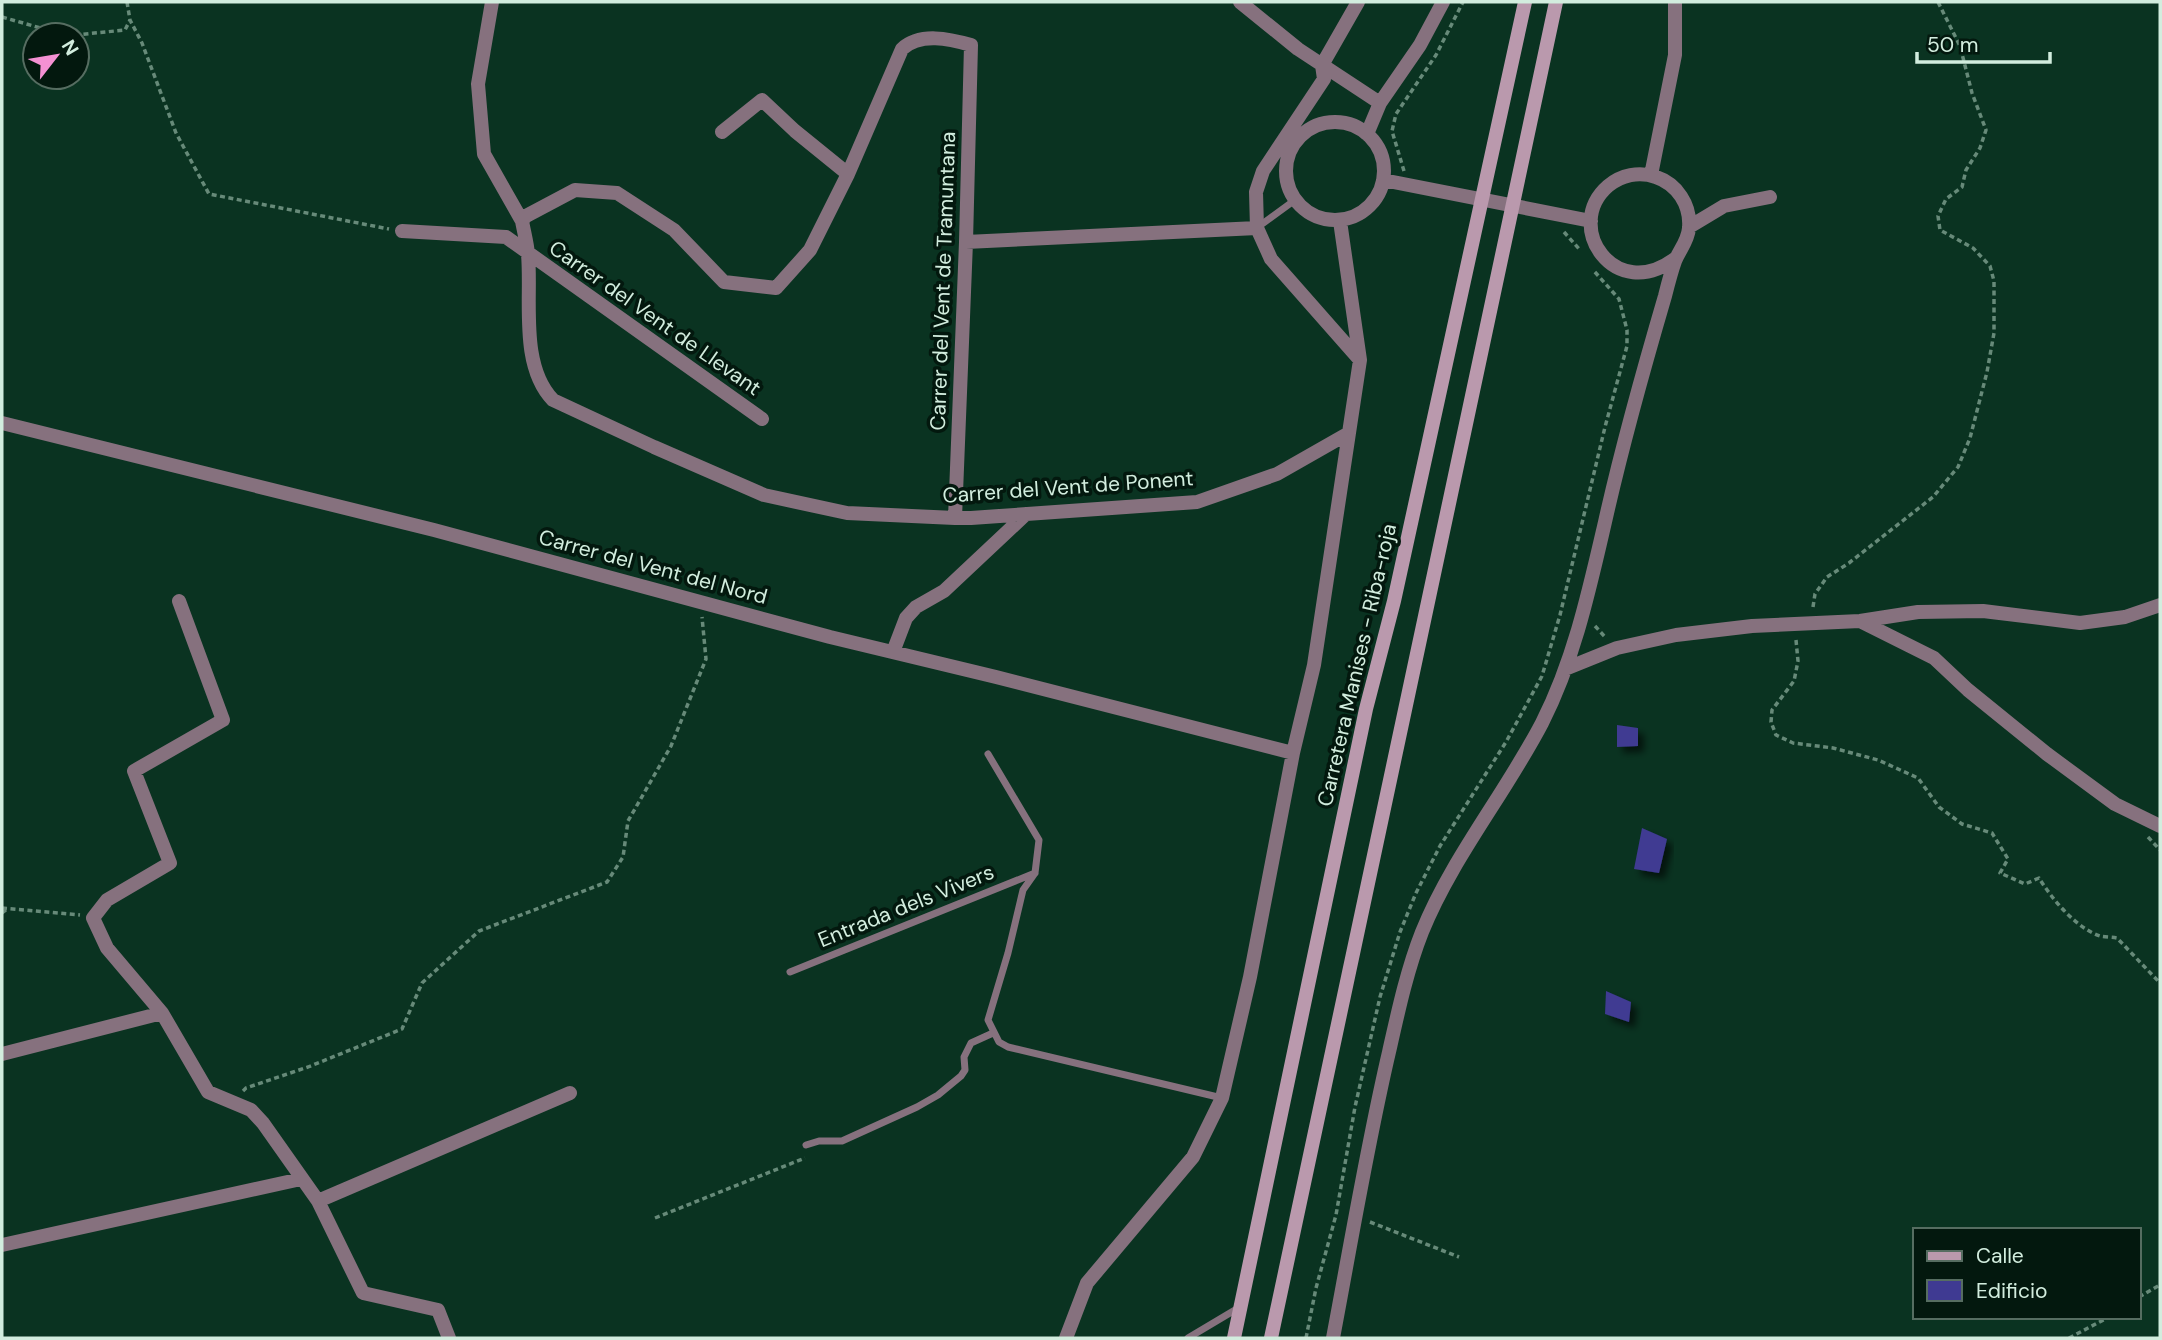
<svg xmlns="http://www.w3.org/2000/svg" width="2162" height="1340" font-family="'DM Sans',sans-serif">
	<defs>
		<filter id="shadow"><feDropShadow dx="6" dy="6" stdDeviation="3.5" flood-color="#0009"/></filter>
	</defs>
	<rect width="100%" height="100%" fill="#0a3321"/>
	<path fill="#3f3a92" filter="url(#shadow)" d="M1617 725 1638 728V746L1617 747Z
		M1642 828 1667 839 1659 873 1634 869Z
		M1606 991 1631 1002 1629 1022 1605 1014Z"/>
	<g fill="none" stroke-linecap="round" stroke-linejoin="round">
		<path stroke="#678a79" stroke-width="3.5" stroke-dasharray="5 3.5" stroke-linecap="butt" d="M127 2 130 20 142 43 176 133 209 194 389 229
			M2 17 65 35
			M75 35 125 30 130 20
			M1404 171 1392 131 1396 114 1436 55 1463 2
			M1564 232 1580 250
			M1813 607 1815 594 1827 577 1849 563 1933 497 1958 467 1970 438 1987 372 1994 333V281L1990 266 1973 248 1940 230 1938 216 1946 199 1962 187 1966 170 1980 148 1986 130 1972 93 1960 46 1938 2
			M1595 626 1606 638
			M1796 640 1798 661 1794 681 1772 710 1771 722 1776 735 1793 743 1833 748 1878 760 1918 778 1939 807 1962 824 1992 833 2008 859 2000 873 2025 884 2039 878C2052 899 2076 928 2100 936 2105 937 2112 937 2117 938L2160 983
			M2148 837 2160 850
			M2 908 80 915
			M2 913 7 909
			M243 1091 246 1088 308 1067 402 1029 422 983 479 931 607 882 623 857 628 821 671 746 706 659 702 617
			M655 1218 805 1158
			M1370 1222 1459 1257
			M2139 1297 2160 1285
			M1306 1338 1316 1288 1336 1215 1355 1107 1380 997 1400 932 1416 893 1440 846 1506 742 1542 676 1560 615 1605 427 1627 346V330L1619 299 1594 271
			M2069 1338 2109 1317"/>
		<path stroke="#86717e" stroke-width="7" d="M1258 227 1295 200
			M988 754 1039 840 1035 873 1023 890 1008 953 988 1020 999 1042 1008 1047 1222 1098
			M790 972 1035 873
			M806 1145 819 1141H842L917 1107 938 1095 961 1076 965 1070 964 1057 971 1043 993 1033
			M1188 1338 1240 1307"/>
		<path stroke="#86717e" stroke-width="14" d="M492 2 478 84 484 154 522 221
			M1240 2 1298 49 1380 103
			M1322 65 1324 79 1263 171 1256 192 1257 228 1271 259 1359 359
			M1322 65 1358 2
			M1286 171a49 49 0 1 1 98 0a49 49 0 1 1-98 0Z
			M722 132 762 100 795 131 848 174
			M1367 134 1380 103 1420 45 1443 2
			M1651 175 1675 55V2
			M1383 180 1591 221
			M1689 227 1724 206 1770 197
			M402 231 506 237 762 419
			M966 242 1257 228
			M2 423 434 530 830 637 996 677 1293 753
			M955 518 966 242 971 45C950 39 920 32 902 49L848 174 810 250 776 288 724 282 674 230 617 193 575 190 526 216 522 221C524 232 527 243 528 254 532 298 519 365 553 400L654 447 764 495 847 513 955 518H971L1197 502 1277 474 1349 433
			M179 601 223 720 134 771 170 863 107 900 93 918 107 948 162 1013 208 1092 251 1110 263 1123 318 1201 363 1293 438 1310 449 1338
			M1860 621 1934 658 1968 690 2047 754 2115 804 2160 826
			M893 652 906 618 916 607 944 591 1026 514
			M1565 669 1617 648 1676 635 1752 626 1860 621 1918 612 1983 611 2080 623 2125 617 2160 605
			M2 1054 162 1013
			M318 1201 570 1093
			M2 1245 301 1179
			M1066 1338 1087 1283 1193 1157 1222 1098 1250 977 1293 753 1314 665 1360 360 1340 221
			M1333 1338C1351 1243 1367 1146 1389 1052 1398 1012 1407 970 1422 932 1452 858 1505 794 1542 723 1574 660 1589 591 1605 522 1622 446 1643 371 1665 296 1668 284 1671 272 1675 261 1680 249 1688 241 1689 228 1691 205 1677 184 1656 177 1639 171 1621 175 1608 186 1562 226 1615 305 1676 258"/>
		<path stroke="#ba99ad" stroke-width="14" d="M1234 1338 1366 709 1394 601 1525 2
			M1271 1338 1556 2"/>
	</g>
	<g text-anchor="middle" stroke-width="7" stroke-linejoin="round" paint-order="stroke">
		<g font-size="21" fill="#d2edde" stroke="#03180e">
			<text transform="translate(943 281) rotate(-88)" y="7">Carrer del Vent de Tramuntana</text>
			<text transform="translate(655 318) rotate(35)" y="7">Carrer del Vent de Llevant</text>
			<text transform="translate(1068 487) rotate(-4)" y="7">Carrer del Vent de Ponent</text>
			<text transform="translate(653 567) rotate(15)" y="7">Carrer del Vent del Nord</text>
			<text transform="translate(1357 665) rotate(-77)" y="7">Carretera Manises - Riba-roja</text>
			<text transform="translate(906 906) rotate(-22)" y="7">Entrada dels Vivers</text>
		</g>
	</g>
	<rect width="2162" height="1340" fill="none" stroke="#d2edde" stroke-width="7"/>
	<rect x="1913" y="1228" width="228" height="91" fill="#03180e" stroke="#566d61" stroke-width="2"/>
	<rect x="1927" y="1251" width="35" height="10" fill="#ba99ad" stroke="#566d61" stroke-width="2"/>
	<text x="1976" y="1263" font-size="21" fill="#d2edde">Calle</text>
	<rect x="1927" y="1280" width="35" height="21" fill="#3f3a92" stroke="#566d61" stroke-width="2"/>
	<text x="1976" y="1298" font-size="21" fill="#d2edde">Edificio</text>
	<g transform="translate(56 56) rotate(59)"><circle r="33" fill="#03180e" stroke="#566d61" stroke-width="2"/>
	<path d="M0-5L12 26L0 18L-12 26Z" fill="#f491d3"/>
	<text y="-10" font-size="19" font-weight="bold" text-anchor="middle" fill="#d2edde">N</text>
	</g>
	<path d="M1917 52v10h133v-10" fill="none" stroke="#d2edde" stroke-width="3.5"/>
	<text x="1927" y="52" font-size="21" fill="#d2edde" stroke="#03180e" stroke-width="5" paint-order="stroke">50 m</text>
</svg>
